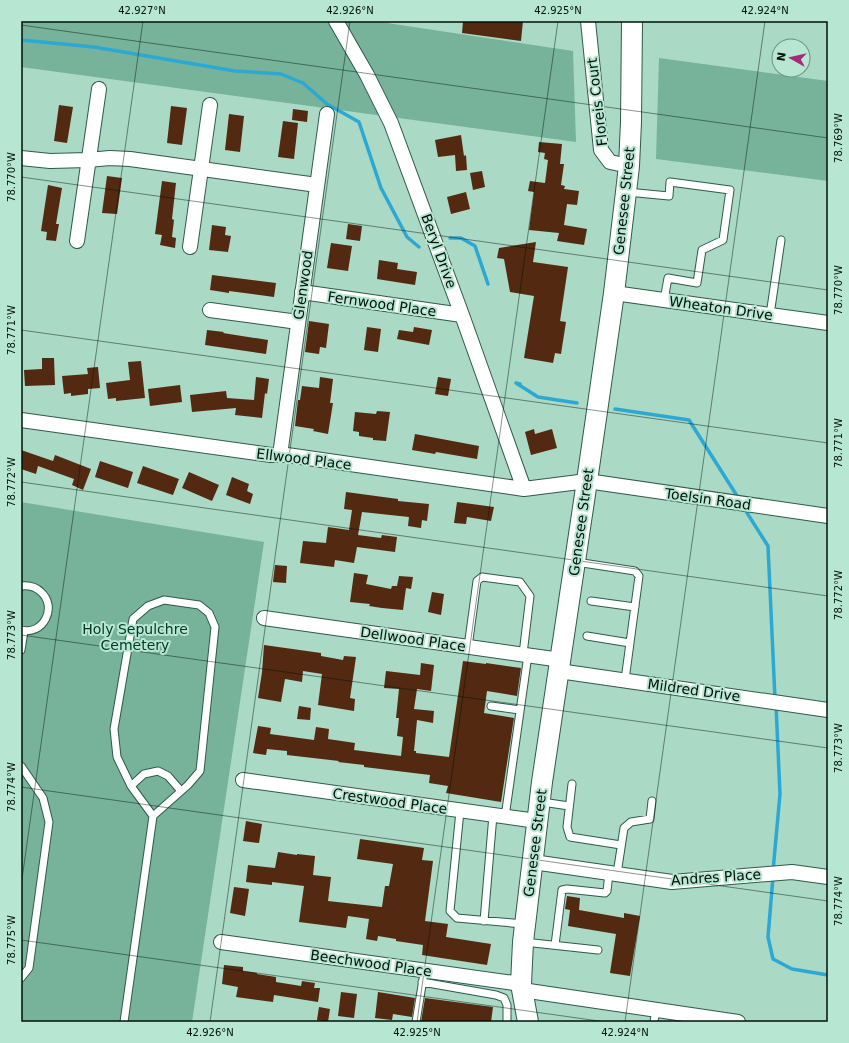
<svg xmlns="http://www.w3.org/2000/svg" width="849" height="1043" font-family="'DejaVu Sans',sans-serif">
	<rect width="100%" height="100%" fill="#aad9c5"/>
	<path fill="#77b39b" d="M21 21H374L573 51 576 142 21 67Z
		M659 58 828 81V181L656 159Z
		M21 502 264 542 192 1022H21Z"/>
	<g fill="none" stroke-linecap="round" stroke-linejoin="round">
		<path stroke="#2da8d3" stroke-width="3.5" d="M21 40 94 47 235 71 281 74 303 83 327 104 359 122 381 188 407 237 419 247
			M450 238H461L475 246 488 284
			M520 384 516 383 538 397 577 403
			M615 409 689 420 739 499
			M744 508 768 546 775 699
			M773 871 780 794 776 705
			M773 877 768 937 773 959 792 969 828 975"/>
	</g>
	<path fill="#532911" d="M463 21H523L521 41 462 33Z
		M59 105 73 107 67 143 54 141Z
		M171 106 187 108 182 145 167 143Z
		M293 109 308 111 307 122 292 120Z
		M229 114 244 116 240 152 225 150Z
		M283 121 298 123 294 159 278 157Z
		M461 135 464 156 466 155 467 170 456 171 455 155 438 157 435 140Z
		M539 142 562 144 560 164H564L561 185 565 186 564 189 579 191 577 205 567 204 564 225 587 229 584 245 557 241 559 233 529 230 534 192 528 191 530 181 545 183 548 160 544 159 545 153 538 152Z
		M482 171 485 187 473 190 470 173Z
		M107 176 122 178 117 214 102 213Z
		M162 181 176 183 172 219 174 220 172 237 176 238 175 248 160 245 162 235 155 234Z
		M48 185 62 188 56 224H59L56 241 46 240 47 232 41 231Z
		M466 192 470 209 451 214 447 197Z
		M348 224 362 226 360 241 346 239Z
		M212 225 226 227 225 235 231 236 228 252 209 250Z
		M536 242 533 262 568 267 560 321 566 322 561 354 555 353 553 363 524 358 534 296 510 292 504 259 497 258 499 248Z
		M331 243 352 246 348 271 327 268Z
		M379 260 398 263 397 269 417 272 415 285 377 279Z
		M212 275 276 283 274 297 229 291V293L210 290Z
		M309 321 329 324 326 348 320 347 319 354 305 352Z
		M367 327 381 329 378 352 364 350Z
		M414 327 432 330 429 345 397 339 399 330 413 332Z
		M207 330 224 332 223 333 268 340 266 354 205 345Z
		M42 358H54L55 385 25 386 24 370 42 369Z
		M141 361 145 398 116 401V398L108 399 106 383 130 380 128 362Z
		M98 367 100 388 88 389V394L71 396V393L64 394 62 376 88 374 87 368Z
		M256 377 269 379 267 394 265 393 262 418 235 415 236 408 192 412 190 395 226 391 227 398 254 400Z
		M320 377 333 379 330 403H333L328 434 313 431 314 429 295 426 298 400H300L302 386 319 388Z
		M438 377 451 379 448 396 435 394Z
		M180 385 182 402 150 406 148 389Z
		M377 411 390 412 386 441 373 440V438L359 436V432L353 431 355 412 376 414Z
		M534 429 535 434 552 429 557 448 531 455 525 432Z
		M415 434 479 446 477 459 436 452 435 454 412 450Z
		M21 450 53 461 55 455 91 469 83 490 72 485 74 479 38 466 36 474 21 469Z
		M100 461 133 472 128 488 95 477Z
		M143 466 179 479 173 495 137 483Z
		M189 472 219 485 212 501 182 488Z
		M232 477 249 484 247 491 253 494 250 504 226 495Z
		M346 492 398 499V501L429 504 427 521 422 520 421 528 408 526 409 517 362 512 358 535 381 538 382 535 397 537 395 552 357 547 354 563 335 560 334 567 300 563 303 541 326 543 328 527 349 530 352 510 344 509Z
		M457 502 494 507 491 521 467 517 466 524 454 523Z
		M275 565 287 566 286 583 273 582Z
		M354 573 368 575 366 584 391 589 392 586H397L399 576 413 577 411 589 406 588 403 610 382 608 369 606 370 604 350 602Z
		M432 592 444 594 441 615 428 612Z
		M264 645 321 653V656L343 660 344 656 356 657 350 698 355 699 354 711 318 705 322 674 303 671 302 682 285 679 281 702 258 698 262 672Z
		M463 661 486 664V663L521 668 517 696 487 691 484 713 514 718 501 802 446 793 448 786 429 783 430 775 364 767V765L338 762 339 761 287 755V751L267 749 266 755 253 753 258 726 271 728 270 734 314 740 316 727 329 729 328 739 355 743 354 750 401 756 403 737 397 736 399 718H396L399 689 384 688 386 671 420 675 421 663 434 665 431 691 417 689 414 709 434 711 433 723 417 720 414 751H416V753L449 757Z
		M299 706 311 708 310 720 297 719Z
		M246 821 262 824 259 843 243 841Z
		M360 839 424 848 422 860 433 861 425 921 448 924 446 937 491 944 487 965 422 955 423 945 396 941V939L378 936 377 941 366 939 369 919 348 916 346 928 299 922 304 886 272 882V885L246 882 248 865 275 868 278 852 297 855V854L315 856 313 875 331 877 328 901 382 907 385 886H389L393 864 357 859Z
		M234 887 249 889 245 916 230 913Z
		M567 896 580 898 579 910 624 918V913L640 916 630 976 610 973 616 934 568 926 570 910 565 909Z
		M224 965 243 967V971L257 973V974L276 977V982L301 986 302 981 315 983 314 988H320L318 1002 274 995 273 1002 236 997 238 987 222 984Z
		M341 992 357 994 354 1018 338 1016Z
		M378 992 415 998 412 1017 393 1014 392 1020 375 1018Z
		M425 998 493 1007 491 1022H421Z
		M319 1007 330 1009 328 1022 317 1020Z"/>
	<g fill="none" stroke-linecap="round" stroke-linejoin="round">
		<g stroke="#2f5a4a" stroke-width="9">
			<path id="lane" d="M627 192 669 196 670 182 730 190 723 240 702 250 697 283 668 278 664 300
				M770 315 781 240
				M576 562 635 571 639 576 625 680
				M21 586C29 585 35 586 41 592 58 607 43 636 21 630
				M591 601 635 607
				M587 636 630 643
				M468 647 477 581 482 577 520 582 530 596 523 654
				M21 650 24 631
				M491 706 520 710
				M21 766 43 798 49 822 29 968 21 978
				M572 784 567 827 570 837 621 845
				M131 786 144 774 158 771 168 776 181 791
				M542 802 569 806
				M460 811 450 911 457 918 523 924
				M505 817 528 655
				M617 874 624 828 631 822 650 819 652 801
				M484 921 493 815
				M524 942 598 950
				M555 945 562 890 567 889 605 893 607 891 609 873
				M422 982 496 995 504 998 507 1005V1022
				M124 1022 153 816 188 785 200 771 215 627 209 613 199 605 164 600 148 606 133 619 114 729 117 757 131 786 153 816
				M416 1022 423 979
				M654 1022 656 1010"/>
		</g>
		<g stroke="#2f5a4a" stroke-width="16">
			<path id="street" d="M336 21 367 75 391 123 462 315 524 489
				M588 21 601 150 610 162 629 166
				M21 158 50 161 88 160 110 158 130 159 317 185
				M77 241 99 89
				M190 247 210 105
				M302 292 462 315
				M614 293 828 323
				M210 310 298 322
				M21 420 271 455H287L524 489 587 481 828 516
				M280 455 327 114
				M264 618 561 660
				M559 671 828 710
				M243 780 537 821
				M533 862 672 882 792 872 828 877
				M221 942 521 984
				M522 990 738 1022"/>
		</g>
		<g stroke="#2f5a4a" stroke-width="22">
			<path id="secondary" d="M528 1022 521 984 523 942 542 782 587 481 614 293 626 192 629 166 631 122 632 21"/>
		</g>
		<use href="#lane" stroke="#fff" stroke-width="7"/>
		<use href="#street" stroke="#fff" stroke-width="14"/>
		<use href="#secondary" stroke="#fff" stroke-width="20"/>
	</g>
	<path fill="none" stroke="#01100a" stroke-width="1" stroke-opacity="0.45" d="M21 25 828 138M21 177 828 290M21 330 828 443M21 482 828 596M21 635 828 748M21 787 828 901M21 886 143 21M21 940 606 1022M210 1022 350 21M417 1022 558 21M625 1022 765 21"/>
	<g text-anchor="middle" stroke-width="4" stroke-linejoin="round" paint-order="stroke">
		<g font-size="14" fill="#01100a" stroke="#b7e6d2">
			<text transform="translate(597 102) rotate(-97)" y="5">Floreis Court</text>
			<text transform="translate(624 201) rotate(-84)" y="5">Genesee Street</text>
			<text transform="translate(439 251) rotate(70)" y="5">Beryl Drive</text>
			<text transform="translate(303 285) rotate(-82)" y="5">Glenwood</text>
			<text transform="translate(382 304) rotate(8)" y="5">Fernwood Place</text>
			<text transform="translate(721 308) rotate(8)" y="5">Wheaton Drive</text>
			<text transform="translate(304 459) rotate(7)" y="5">Ellwood Place</text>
			<text transform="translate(708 499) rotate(8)" y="5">Toelsin Road</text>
			<text transform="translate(581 522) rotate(-82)" y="5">Genesee Street</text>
			<text transform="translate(413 639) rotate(8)" y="5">Dellwood Place</text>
			<text transform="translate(694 690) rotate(8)" y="5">Mildred Drive</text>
			<text transform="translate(390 801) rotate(8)" y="5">Crestwood Place</text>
			<text transform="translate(535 843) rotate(-83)" y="5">Genesee Street</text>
			<text transform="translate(716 877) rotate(-4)" y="5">Andres Place</text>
			<text transform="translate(371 963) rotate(8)" y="5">Beechwood Place</text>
		</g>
		<g font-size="14" fill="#013627" stroke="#b7e6d2">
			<text x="135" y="634">Holy Sepulchre<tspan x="135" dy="16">Cemetery</tspan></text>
		</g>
	</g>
	<rect width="849" height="1043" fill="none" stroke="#b7e6d2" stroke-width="44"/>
	<g transform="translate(791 58) rotate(278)"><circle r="19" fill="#b7e6d2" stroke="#6e9082"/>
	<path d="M0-3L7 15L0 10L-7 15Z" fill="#a82978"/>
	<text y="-6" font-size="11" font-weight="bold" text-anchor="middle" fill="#01100a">N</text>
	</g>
	<rect x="22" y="22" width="805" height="999" fill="none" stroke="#01100a" stroke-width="1.5"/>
	<g font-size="10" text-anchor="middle" fill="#01100a">
		<text x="142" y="14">42.927°N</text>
		<text x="350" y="14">42.926°N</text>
		<text x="558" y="14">42.925°N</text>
		<text x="765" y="14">42.924°N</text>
		<text transform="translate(838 138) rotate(-90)" y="4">78.769°W</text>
		<text transform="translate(11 177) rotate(-90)" y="4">78.770°W</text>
		<text transform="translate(838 290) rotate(-90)" y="4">78.770°W</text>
		<text transform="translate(11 330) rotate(-90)" y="4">78.771°W</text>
		<text transform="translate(838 443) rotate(-90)" y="4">78.771°W</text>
		<text transform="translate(11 482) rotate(-90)" y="4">78.772°W</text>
		<text transform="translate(838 595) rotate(-90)" y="4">78.772°W</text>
		<text transform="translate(11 635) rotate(-90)" y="4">78.773°W</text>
		<text transform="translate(838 748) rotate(-90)" y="4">78.773°W</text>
		<text transform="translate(11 787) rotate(-90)" y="4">78.774°W</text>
		<text transform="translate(838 901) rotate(-90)" y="4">78.774°W</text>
		<text transform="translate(11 940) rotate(-90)" y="4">78.775°W</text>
		<text x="210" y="1036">42.926°N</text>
		<text x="417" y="1036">42.925°N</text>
		<text x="625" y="1036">42.924°N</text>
	</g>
</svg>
